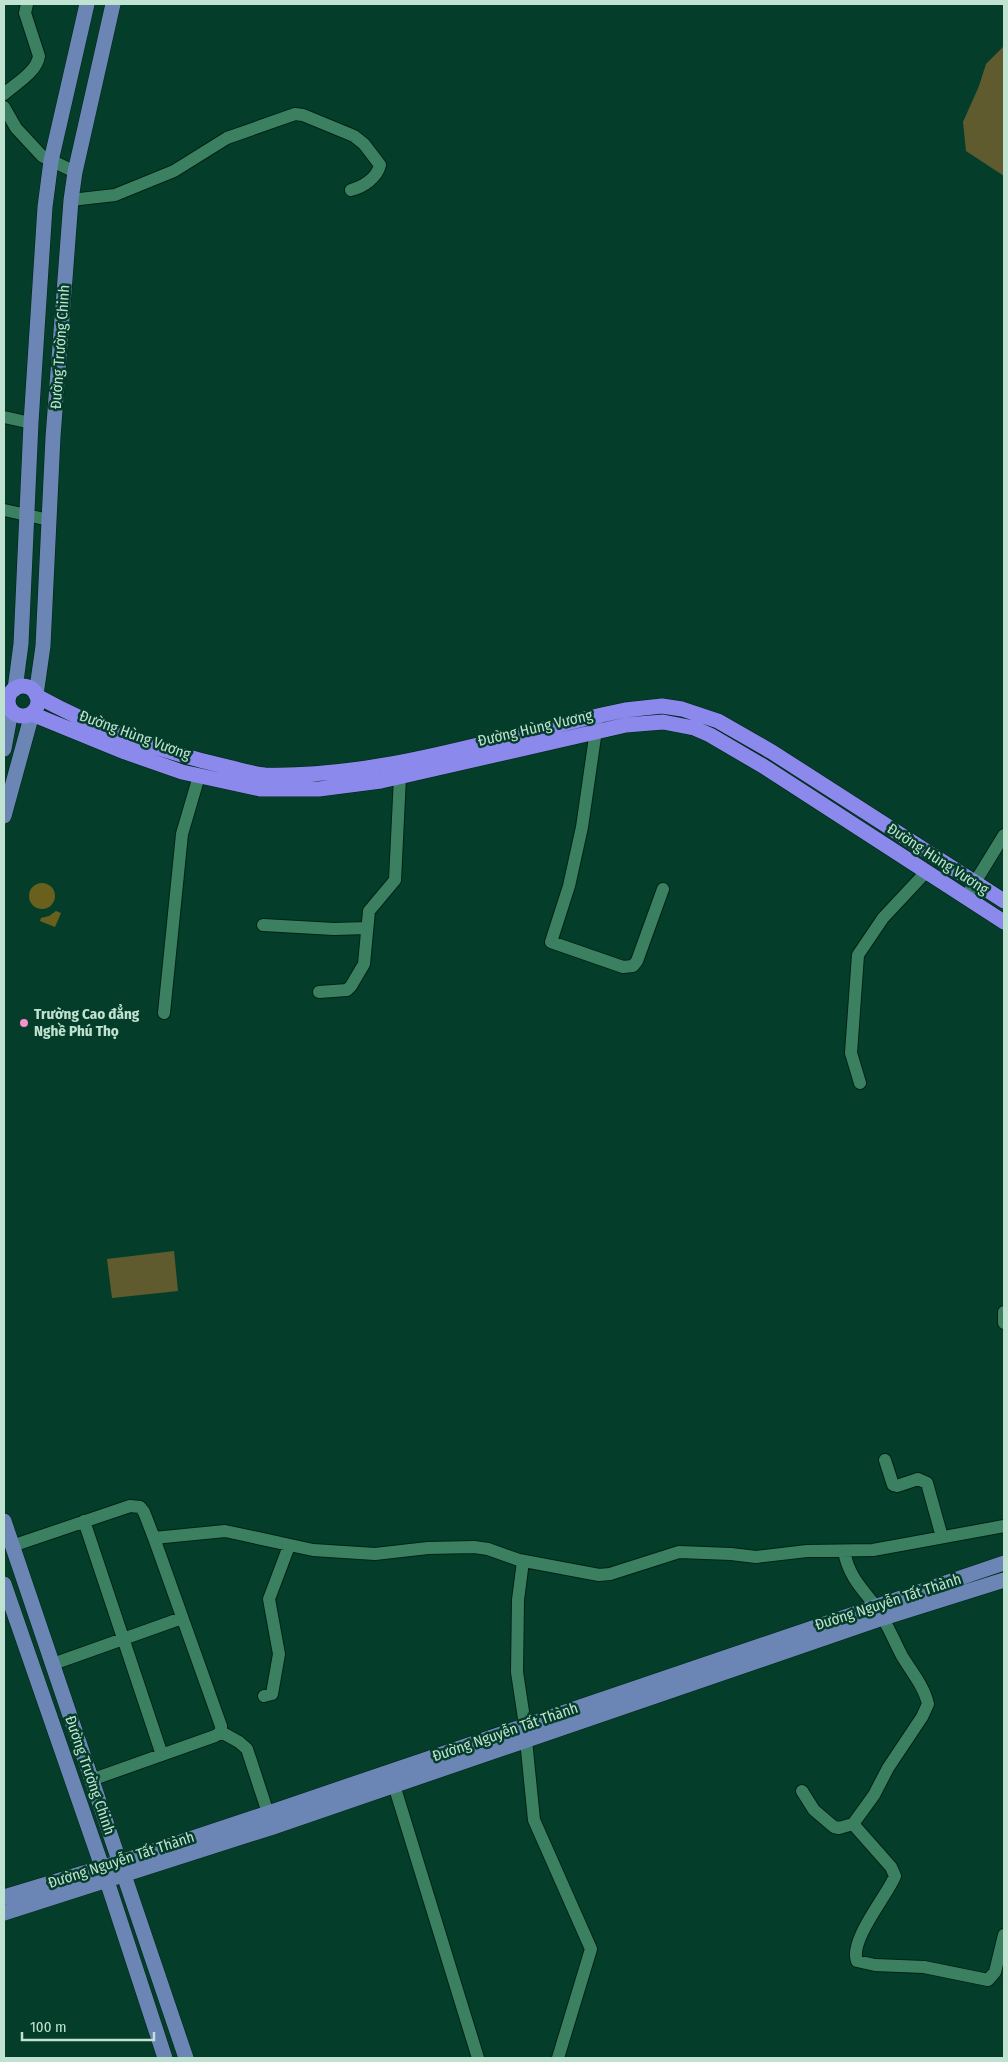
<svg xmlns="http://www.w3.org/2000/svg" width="1008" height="2062" font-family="'Fira Sans Condensed',sans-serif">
	<rect width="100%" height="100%" fill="#043e2a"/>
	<path fill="#605b2f" d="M1004 46V176L966 151 963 122 979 86 986 64Z
		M174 1251 178 1291 112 1298 107 1259Z"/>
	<path fill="#68601c" d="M29 896a13 13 0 1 1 26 0a13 13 0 1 1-26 0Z
		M56 911 61 913 55 927 40 921 41 918 49 916Z"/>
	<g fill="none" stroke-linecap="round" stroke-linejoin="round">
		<g stroke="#002314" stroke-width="14">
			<path id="minor" d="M4 94C15 84 37 72 39 56L25 13 27 4
				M4 107 16 128 42 156 75 172
				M71 200 115 195 174 171 227 138 295 114 303 115 354 136 364 144 380 165C377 178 363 187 351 190
				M4 417 31 423
				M4 510 49 520
				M597 723 582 827 569 886 551 942 623 967 633 966 637 961 663 889
				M966 897 1004 835
				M263 925 334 929 367 928
				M319 992 347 990 351 986 364 964 369 911 395 880 400 777
				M164 1013 182 834 199 776
				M860 1083 851 1053 858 955 883 918 926 872
				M1004 1312V1323
				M885 1460 893 1485 897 1486 918 1479 927 1483 942 1537
				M84 1521 162 1755
				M154 1538 225 1531 313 1550 375 1554 428 1548 474 1547 488 1549 519 1560 599 1575 610 1574 679 1552 731 1554 756 1557 807 1551 873 1550 1004 1526
				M12 1546 130 1506 140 1507 144 1512 154 1538 221 1726V1732
				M523 1561 518 1600 517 1672 525 1725
				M53 1664 182 1618
				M264 1696 272 1694 279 1654 269 1599 289 1546
				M221 1732 239 1742 247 1749 268 1813
				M526 1740 534 1820 591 1949 558 2058
				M91 1780 215 1736 221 1732
				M394 1785 478 2058
				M802 1791 814 1810 834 1827 839 1828 853 1824 874 1795 888 1768 922 1717 928 1704C924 1686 911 1671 902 1656 893 1639 886 1620 874 1604 860 1587 848 1574 844 1551
				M853 1824 891 1867 895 1876C887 1896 849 1940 857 1961L875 1965 924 1967 988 1980 995 1972 1004 1935"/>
		</g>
		<g stroke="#002314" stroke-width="16">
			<path id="major" d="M15 689 21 644 31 423 45 207 51 161 87 4
				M36 695 43 646 53 437 71 200 75 172 113 4
				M4 749 11 711
				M4 816 32 714
				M4 1521 186 2058
				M4 1584 107 1881 165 2058
				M4 1897 120 1862 268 1813 1004 1563
				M4 1913 273 1827 883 1618 1004 1580"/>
		</g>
		<g stroke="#002314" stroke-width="16">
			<path id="highway" d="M8 701a15 15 0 1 1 30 0a15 15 0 1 1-30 0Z
				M37 696C95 728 159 751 224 766 237 769 252 774 265 775 387 778 506 734 625 710L662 706 682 709 718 721 772 752 1004 901
				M32 714 125 752 182 772 260 789H319L381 781 626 725 663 722 694 728 710 735 763 766 1004 922"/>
		</g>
		<use href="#minor" stroke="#3c8062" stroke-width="12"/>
		<use href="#major" stroke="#6b85b5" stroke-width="15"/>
		<use href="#highway" stroke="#8b89ec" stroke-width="15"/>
	</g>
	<circle fill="#f690d0" stroke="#043e2a" stroke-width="2" cx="24" cy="1023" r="5"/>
	<g text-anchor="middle" stroke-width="5" stroke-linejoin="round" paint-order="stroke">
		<g font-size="15" fill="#c0e2d0" stroke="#043e2a">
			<text transform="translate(60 347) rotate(-86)" y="5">Đường Trường Chinh</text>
			<text transform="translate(535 728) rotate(-13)" y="5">Đường Hùng Vương</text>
			<text transform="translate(135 735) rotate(20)" y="5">Đường Hùng Vương</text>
			<text transform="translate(938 859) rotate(33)" y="5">Đường Hùng Vương</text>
			<text transform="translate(888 1602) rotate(-18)" y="5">Đường Nguyễn Tất Thành</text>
			<text transform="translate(505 1732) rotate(-19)" y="5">Đường Nguyễn Tất Thành</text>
			<text transform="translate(90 1775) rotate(71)" y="5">Đường Trường Chinh</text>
			<text transform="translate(121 1860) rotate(-18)" y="5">Đường Nguyễn Tất Thành</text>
		</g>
		<g font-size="15" font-weight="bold" fill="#c0e2d0" stroke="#043e2a" text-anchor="start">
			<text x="34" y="1019">Trường Cao đẳng<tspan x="34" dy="17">Nghề Phú Thọ</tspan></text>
		</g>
	</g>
	<rect width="1008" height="2062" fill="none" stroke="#c0e2d0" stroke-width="10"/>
	<path d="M22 2032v8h132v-8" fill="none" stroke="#c0e2d0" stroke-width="2.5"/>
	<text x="30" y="2032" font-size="15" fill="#c0e2d0" stroke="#043e2a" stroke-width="4" paint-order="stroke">100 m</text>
</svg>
